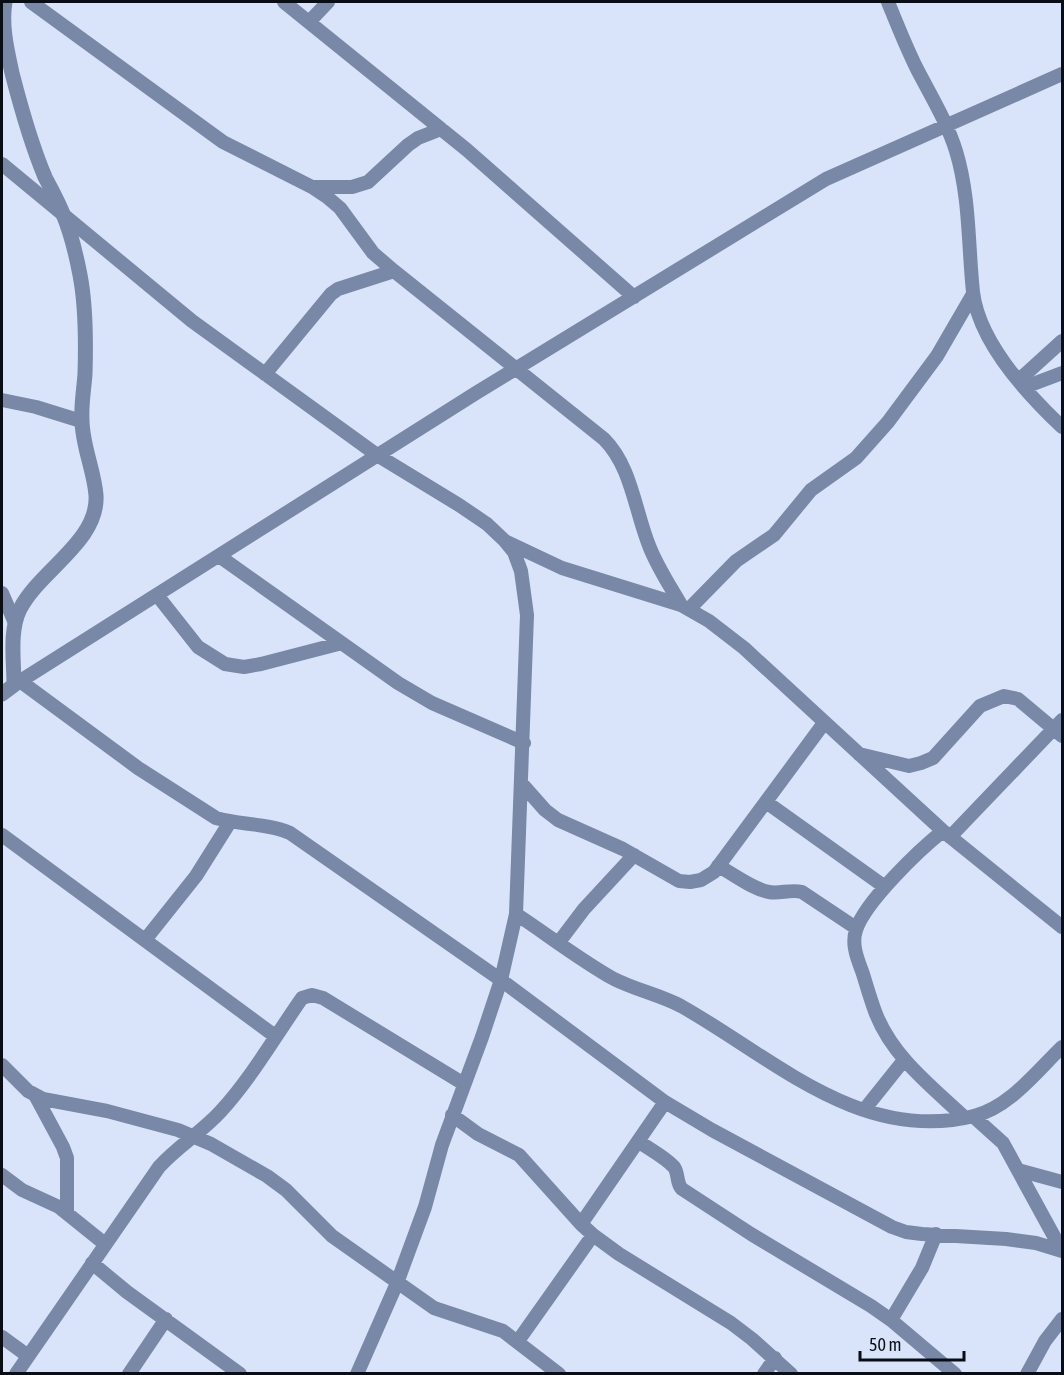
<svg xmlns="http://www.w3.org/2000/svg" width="1064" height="1375" font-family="'Asap Condensed',sans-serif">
	<rect width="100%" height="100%" fill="#d9e4fa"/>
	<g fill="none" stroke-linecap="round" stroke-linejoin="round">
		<path stroke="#7988a7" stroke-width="14" d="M31 2 223 142 312 187 327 197 340 208 373 253 394 271 604 439C632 467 635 512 650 548 658 568 670 586 681 605
			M284 2 467 150 634 297
			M888 2C897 24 906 47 917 69 931 96 947 122 956 151 970 197 968 245 973 292 979 342 1027 394 1062 427
			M309 22 328 2
			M2 164 192 321 377 455 459 505 487 524 505 541 514 552 521 571 527 615 516 914 501 980 482 1037 442 1145 425 1207 397 1283 357 1374
			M312 187H352L368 182 408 145 418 138 441 129
			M265 374 331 294 338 289 394 271
			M1019 380 1062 341
			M1025 387 1062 373
			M2 400 36 407 81 421
			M507 542 562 568 681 605 709 621 744 648 943 831 1062 927
			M219 556 398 683 432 703 524 743
			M2 593 15 623
			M157 595 198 647 225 664 244 667 261 664 342 643
			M689 609 736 561 774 535 811 490 856 458 888 422 937 356 973 294
			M20 681 138 768 216 818C240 825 267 823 290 833L501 980 665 1102 712 1130 892 1227 906 1232 922 1234 1006 1239 1036 1243 1062 1251
			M14 685 476 393 826 179 1062 74
			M859 754 909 766 921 763 933 758 980 706 1004 696 1018 699 1062 736
			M522 784 545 810 558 820 623 849 679 881 690 882 701 880 714 872 824 723
			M766 802 885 887
			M943 831C919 850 865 902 856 930 851 945 858 960 863 974 867 987 871 1001 876 1014 893 1057 931 1086 964 1117
			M2 835 275 1036
			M950 837 1062 720
			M718 866C734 874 752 889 769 892 780 894 791 889 802 892L856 928
			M516 914C548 935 580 960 614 979 636 990 660 995 681 1006 772 1057 860 1144 974 1116 1010 1107 1037 1071 1062 1047
			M145 940 196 876 230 822
			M559 942 584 909 634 855
			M2 1065 28 1091 43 1099 107 1111 178 1130 211 1144 267 1176 286 1190 332 1236 434 1308 503 1331 559 1374
			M35 1095 63 1147 67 1158V1212
			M864 1110 904 1060
			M452 1115 478 1134 519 1155 581 1224 593 1235 619 1254 731 1323 752 1339 791 1374
			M973 1116 1003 1143 1062 1251
			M638 1141C649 1149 665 1157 674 1167 679 1174 676 1183 682 1189L751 1234 871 1306 891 1320 955 1374
			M1018 1170 1062 1182
			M2 1175 22 1190 59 1207 105 1244
			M581 1224 665 1102
			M92 1263 127 1292 240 1374
			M891 1320 922 1268 936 1234
			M2 1337 28 1356
			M518 1341 593 1235
			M16 1374 159 1167C178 1146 202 1132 221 1111 252 1077 276 1035 302 998L312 995 323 998 464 1084
			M129 1374 166 1319
			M764 1374 775 1358
			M1027 1374 1045 1341 1062 1319"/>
		<path stroke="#7988a7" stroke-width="15" d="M2 694 14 685C14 661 9 631 20 609 40 570 99 541 96 495 94 470 82 445 82 420 81 404 84 389 85 374 86 342 86 306 80 275 76 254 71 233 63 214 58 201 51 189 45 177 31 144 21 108 12 73 7 50 1 25 5 2"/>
	</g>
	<rect width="1064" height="1375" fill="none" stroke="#090d16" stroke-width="6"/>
	<path d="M860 1351v9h104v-9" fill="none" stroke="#090d16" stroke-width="3"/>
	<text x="869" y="1351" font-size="18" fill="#090d16" stroke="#d9e4fa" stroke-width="4.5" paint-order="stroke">50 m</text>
</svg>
